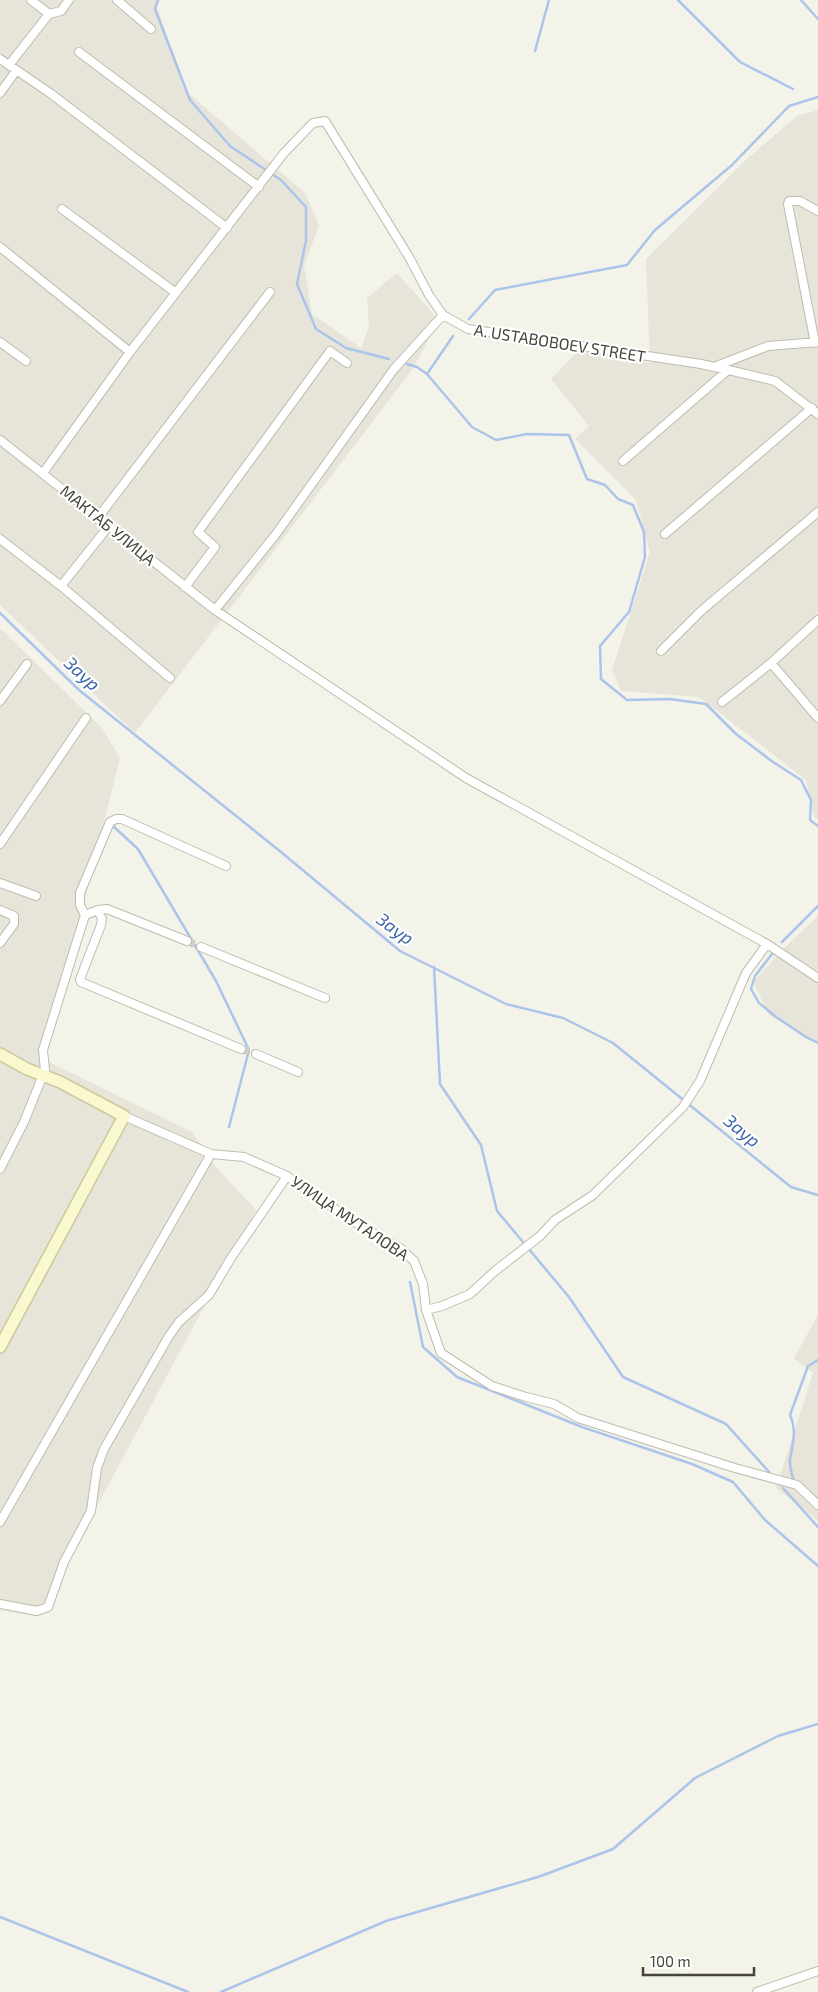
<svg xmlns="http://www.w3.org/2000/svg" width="818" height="1992" font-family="'Exo 2',sans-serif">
	<rect width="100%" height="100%" fill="#f3f3ea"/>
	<path fill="#e7e5d9" d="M0 0H159L156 5 188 93 305 193 319 225 304 266 312 314 361 348 369 326 367 298 397 273 439 320 412 370 135 733 0 605Z
		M818 110V820L814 817 806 780 699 697 621 691 612 670 650 552 636 500 575 439 589 426 551 379 579 350 650 363 646 259 748 158 797 116Z
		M0 628 102 728 120 758 45 1060 192 1132 215 1166 256 1210 38 1616 0 1610Z
		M818 916V1043L769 1015 753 982 787 945Z
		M818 1315V1521L776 1488 813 1373 794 1358Z"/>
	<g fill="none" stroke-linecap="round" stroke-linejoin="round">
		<path stroke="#acc4ea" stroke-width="2.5" d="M158 0 155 9 190 100 230 146 281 180 306 207V241L297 284 316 329 346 348 389 359
			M678 0 740 62 793 89
			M801 0 818 19
			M535 51 549 0
			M469 319 495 290 627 265 655 230 732 165 789 106 818 97
			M407 364 417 367 427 374 472 427 496 440 527 434 569 435 587 479 605 485 618 499 633 505 644 532 645 557 629 612 600 646 601 679 627 700 670 699 706 704 736 734 773 762 801 780 811 800 810 820 818 826
			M427 374 453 336
			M0 613 79 690 281 852 400 951 506 1004 563 1018 613 1043 791 1187 818 1195
			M113 826 138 849 216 981 249 1050 229 1127
			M782 942 818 906
			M772 954 755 976 751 989 759 1003 776 1017 806 1037 818 1043
			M434 967 440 1084 481 1145 497 1211 569 1297 623 1377 726 1424 770 1473
			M410 1282 423 1347 457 1377 582 1427 692 1464 733 1482 765 1520 818 1566
			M793 1479C792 1473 789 1465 790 1459 793 1443 797 1431 790 1415L808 1366 818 1360
			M783 1488 818 1527
			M0 1917 188 1992
			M221 1992 386 1921 538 1877 613 1849 695 1778 778 1736 818 1724"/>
		<path stroke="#d1d0c7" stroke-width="8" stroke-dasharray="8 4" stroke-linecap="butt" d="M187 941 201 947
			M241 1049 256 1054"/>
		<g stroke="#bebcad" stroke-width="10">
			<path id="street" d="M31 0 49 14
				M117 0 151 29
				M79 52 259 187
				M0 59 50 93 227 228
				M9 65 49 14 61 11 69 0
				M0 93 16 71
				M62 209 176 293
				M0 247 130 352 284 153 313 123 325 121 409 257 429 295 443 315 468 329 701 364 737 372 775 381 818 414
				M0 342 26 361
				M815 343 788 204 789 201H800L818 211
				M714 367 768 346 818 342
				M0 440 215 610 466 778 767 944 818 978
				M623 461 728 370
				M43 473 130 352
				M97 519 270 292
				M665 534 812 408
				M0 539 61 586 170 678
				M61 586 108 527
				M185 587 215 547 198 532 330 351 347 363
				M215 610 276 534 394 369 443 315
				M661 651 701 611 818 512
				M771 663 818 718
				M0 701 27 664
				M722 702 771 663 818 620
				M0 844 86 718
				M0 883 36 896
				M0 910 14 916V924L0 943
				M98 910 102 919 101 925 80 979 81 982 241 1049
				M187 941 107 909 98 910 85 915 80 905V893L110 822 116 819H122L226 866
				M201 947 325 998
				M256 1054 298 1072
				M124 1116 211 1154 244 1157 287 1176 354 1222 400 1248 414 1261 423 1284 426 1310 441 1353 492 1386 526 1397 554 1404 578 1418 735 1468 797 1485 818 1505
				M0 1169 24 1122 45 1070 43 1050 85 915
				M426 1310 442 1306 470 1294 495 1271 540 1236 555 1220 593 1195 683 1107 700 1081 746 973 767 944
				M0 1522 211 1154
				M0 1604 37 1611 48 1607 64 1562 91 1511 97 1468 104 1449 169 1336 179 1322 209 1295 231 1258 287 1176
				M757 1992 818 1971"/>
		</g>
		<g stroke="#ccc99c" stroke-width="14">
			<path id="secondary" d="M0 1054 27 1069 60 1082 124 1116 0 1347"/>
		</g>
		<use href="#street" stroke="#fff" stroke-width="8"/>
		<use href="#secondary" stroke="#faf8ce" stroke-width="11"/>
	</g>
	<g text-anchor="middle" stroke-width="4.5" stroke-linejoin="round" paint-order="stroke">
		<g font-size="16" fill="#474439" stroke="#fff">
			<text transform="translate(560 343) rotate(9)" y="6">A. USTABOBOEV STREET</text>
			<text transform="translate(108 525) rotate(39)" y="6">МАКТАБ УЛИЦА</text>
			<text transform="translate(350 1218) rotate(34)" y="6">УЛИЦА МУТАЛОВА</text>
		</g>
		<g font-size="18" font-style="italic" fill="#3b64aa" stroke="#fff">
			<text transform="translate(82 674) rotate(42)" y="6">Заур</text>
			<text transform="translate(395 929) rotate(36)" y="6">Заур</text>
			<text transform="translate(742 1131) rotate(39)" y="6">Заур</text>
		</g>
	</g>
	<path d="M643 1967v8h111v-8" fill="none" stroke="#474439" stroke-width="2.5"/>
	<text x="650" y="1967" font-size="15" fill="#474439" stroke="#ffffff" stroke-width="4" paint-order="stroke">100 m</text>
</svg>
